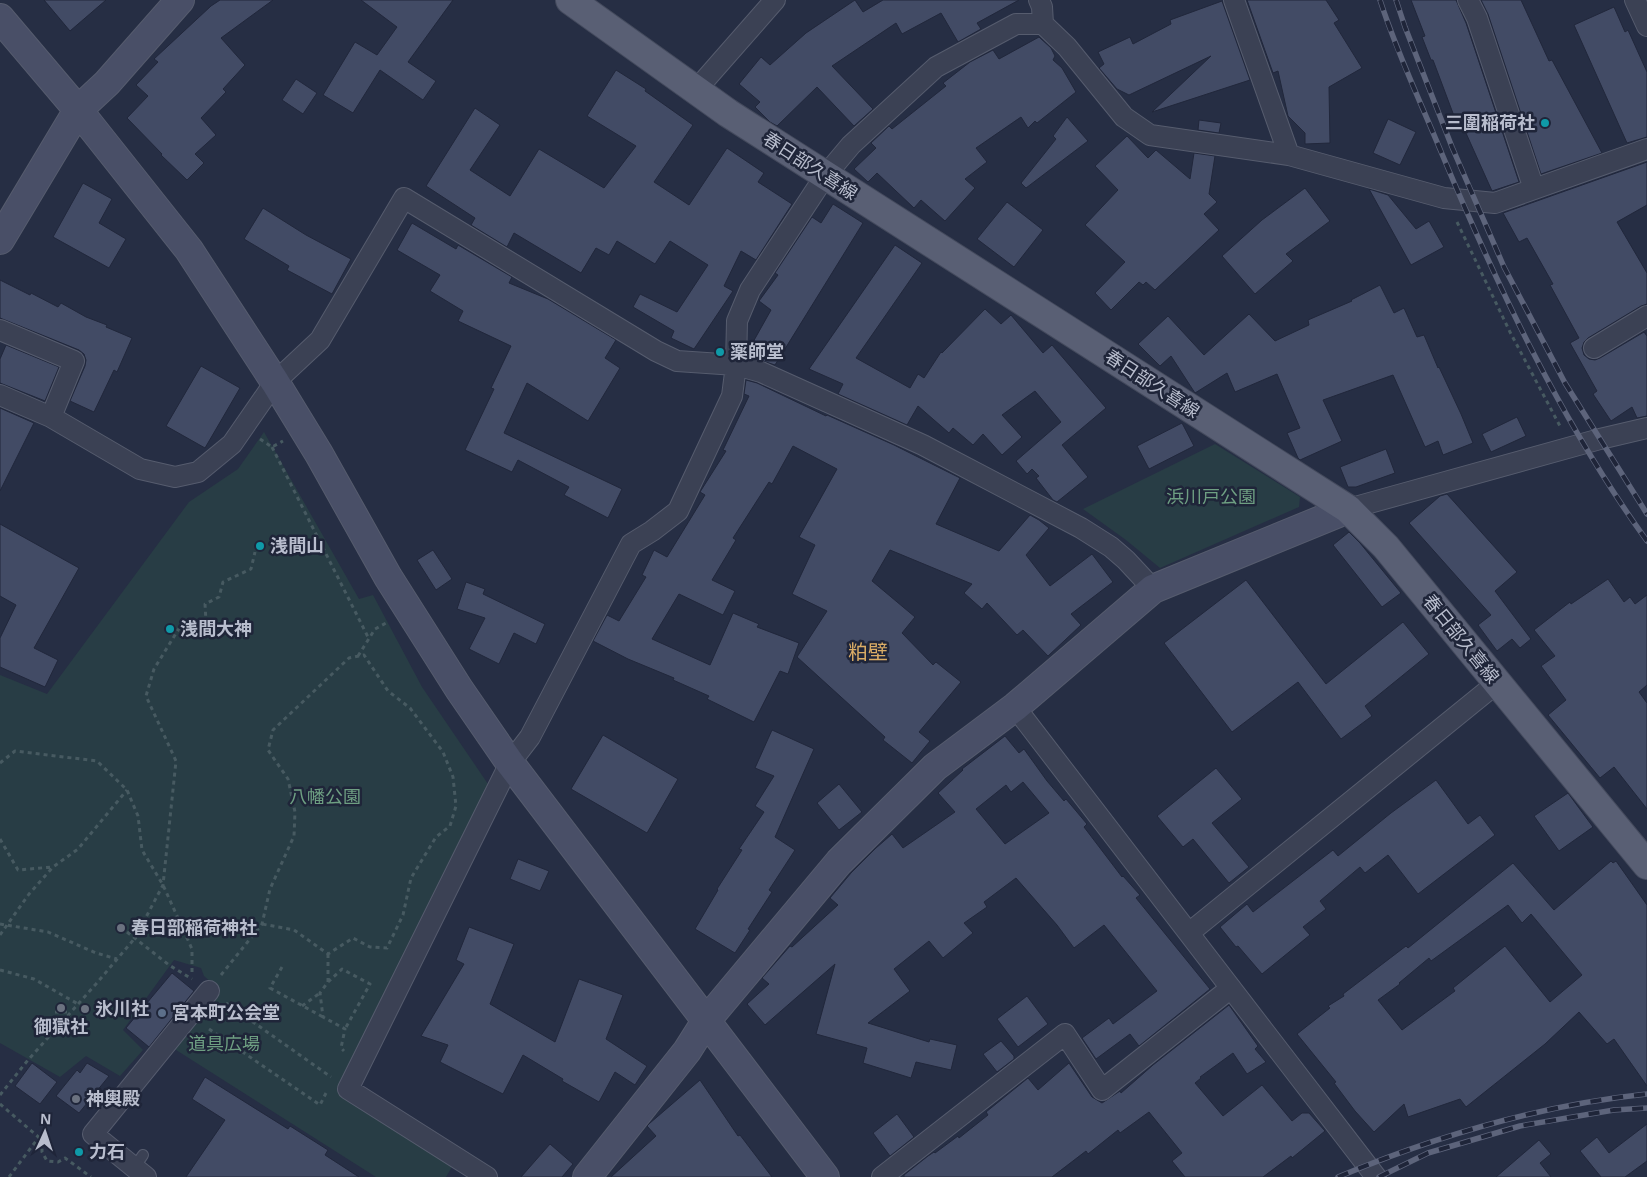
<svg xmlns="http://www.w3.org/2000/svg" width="1647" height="1177" font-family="'Open Sans','Noto Sans JP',sans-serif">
	<rect width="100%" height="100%" fill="#262e44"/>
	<path fill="#283d45" d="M264 432 359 599 373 595 422 687 488 784 341 1094 453 1165 446 1177H376L173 1048 220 990 204 976 201 968 174 960 123 1030 143 1050 120 1076 86 1056 60 1077 0 1043V675L47 694 189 502 238 469Z
		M1215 444 1300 497 1299 507 1160 568 1126 540 1083 509Z"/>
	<path fill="#424b65" stroke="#21273b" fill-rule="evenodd" d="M44 0H106L70 31Z
		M220 0H273L221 38 245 65 223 89 226 92 201 118 216 135 195 154 204 163 187 180 161 155 162 154 127 118 148 96 136 85 158 62 154 59 211 6Z
		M361 0H453L408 62 436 81 423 100 380 70 353 113 323 95 355 42 377 55 397 27Z
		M855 0 863 12 883 0H1019L977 23 981 29 958 42 941 13 902 34 896 23 832 66 873 109 854 126 817 87 777 126 770 122 755 107 760 102 739 84 761 57 770 65 806 33Z
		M1247 0H1326L1339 20 1334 23 1362 68 1329 87 1330 143 1305 144V133L1288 116 1278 71 1273 73Z
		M1411 0H1456L1466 23 1519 182 1492 191 1461 122 1457 124 1433 60H1431L1422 37 1425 36Z
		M1481 0H1521L1549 61 1552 60 1602 153 1541 174 1488 14Z
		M1222 1 1250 80 1152 112 1211 56 1129 95 1117 89 1099 68 1104 64 1098 52 1130 37 1133 44 1171 24 1170 20Z
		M1614 7 1625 32 1628 30 1647 72V137L1627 143 1574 25Z
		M1039 37 1051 48 1055 56 1053 60 1062 68 1076 92 1037 123 1035 121 1028 128 1021 117 976 148 987 162 965 179 975 188 945 221 921 200 914 208 877 173 868 182 854 169 876 148 871 143 889 126 892 129 946 86 943 83 970 62 993 50 999 59Z
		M616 70 646 89 645 91 693 125 654 182 689 205 727 148 764 173 758 182 792 204 756 260 741 251 724 286 733 291 694 349 671 338 674 331 633 307 640 294 677 312 708 265 670 241 655 264 617 241 609 255 596 248 581 273 514 233 507 247 471 225 475 218 426 186 475 108 500 125 470 170 510 196 539 149 604 188 636 146 587 116Z
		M296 79 317 93 303 114 282 100Z
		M1067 117 1088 141 1026 188 1021 183 1056 139 1053 136Z
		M1388 119 1416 132 1400 165 1373 153Z
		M1199 120 1221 123 1219 133 1198 130Z
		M1127 136 1148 158 1156 150 1190 179 1194 153 1215 156 1209 194 1217 202 1204 214 1219 230 1155 290 1146 282 1143 285 1139 282 1111 310 1095 293 1125 262 1085 225 1118 190 1095 166Z
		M1647 162V205L1617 222 1647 273V304L1641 306 1588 338 1584 342 1582 348 1584 355 1589 359 1595 360 1600 358 1644 332 1647 336V416L1637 418 1632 407 1611 421 1593 394 1597 391 1570 343 1579 338 1550 285 1553 284 1527 238 1519 242 1503 213Z
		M83 183 112 199 99 223 126 239 109 268 53 237Z
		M1305 188 1330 221 1286 254 1293 261 1255 294 1222 256 1262 220Z
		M1369 189 1388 195 1416 229 1429 221 1444 247 1411 265Z
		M1007 202 1043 230 1014 267 977 239Z
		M833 204 863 223 775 365 748 356V351L771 310 759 301 778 275 775 273 812 217 821 223Z
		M263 208 306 235 351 259 332 294 287 270 289 266 244 239Z
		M412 223 456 249 458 245 512 277 509 283 548 299 616 340 605 358 620 368 588 421 527 383 504 433 622 489 608 518 564 495 569 487 518 460 512 472 465 450 494 389 491 388 511 346 458 321 463 311 430 291 440 275 397 250Z
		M895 245 922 263 856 358 910 388 918 374 924 378 941 352 942 353 985 309 1001 324 1011 315 1043 353 1052 345 1106 408 1062 445 1088 477 1057 502 1053 500 1036 478 1039 476 1032 469 1027 474 1016 461 1061 422 1035 391 1002 415 1022 437 1002 455 983 434 973 445 953 428 949 433 918 406 907 425 838 394 843 384 809 369Z
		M0 280 30 295 31 293 58 307 61 303 86 317 107 325 106 327 132 338 117 372 114 370 94 412 70 401 85 366 86 360 84 354 79 350 0 318Z
		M1380 285 1394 313 1404 308 1417 337 1424 335 1438 368 1439 367 1461 414 1473 443 1443 455 1438 441 1425 447 1393 375 1323 400 1342 441 1300 460 1298 458 1287 433 1300 428 1277 374 1235 392 1227 373 1195 393 1171 356 1160 366 1138 344 1168 316 1204 355 1249 314 1275 341 1309 325 1308 320 1352 301 1351 300Z
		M6 345 59 367 45 401 0 383V359Z
		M201 366 240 388 205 448 166 426Z
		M746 380 757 383 826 416 827 415 894 445 960 478 936 524 999 551 1030 515 1039 520 1049 528 1026 555 1050 586 1092 554 1113 582 1071 614 1081 625 1048 656 1023 630 1017 635 987 603 982 609 964 593 972 584 890 550 872 581 915 617 902 633 933 665 936 662 961 682 919 732 930 741 912 763 883 740 885 737 797 657 827 611 792 594 815 545 799 537 837 469 793 446 772 484 769 482 733 538 736 540 712 580 735 591 723 615 679 594 652 639 710 665 733 613 759 624 757 627 799 643 788 674 780 671 754 722 707 699 709 696 673 680 674 678 628 659 593 641 607 615 619 621 646 577 642 575 654 550 667 557 705 495 700 492 726 451 723 450 749 396 744 394Z
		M0 408 34 423 0 491Z
		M1517 417 1526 436 1491 452 1482 434Z
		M1182 423 1194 446 1149 469 1137 446Z
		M1386 449 1395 473 1356 487H1348L1340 467Z
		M1447 494 1517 572 1495 591 1531 639 1520 648 1512 639 1497 651 1478 625 1491 615 1409 523 1440 496Z
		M0 524 79 568 34 648 58 660 45 687 0 667V638L16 605 0 596Z
		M1349 532 1360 543 1401 593 1382 607 1333 545Z
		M433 550 452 579 436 590 417 560Z
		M1608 579 1624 602 1630 597 1635 604 1647 595V685L1639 692 1647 703V809L1614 767 1600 778 1548 715 1566 700 1541 666 1555 656 1534 630 1570 602 1571 604Z
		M1246 580 1326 684 1403 622 1429 654 1365 706 1372 716 1341 739 1298 682 1232 732 1164 643Z
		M466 582 485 589 483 594 545 624 536 644 514 633 499 664 469 649 485 618 457 609Z
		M772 730 814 749 775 837 795 850 769 890 772 892 748 929 750 930 735 953 695 929 718 890 717 889 742 850 739 849 764 812 755 806 774 776 755 768Z
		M603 735 678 779 647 833 571 789Z
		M1005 736 1019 753 1024 749 1047 781 1064 801 1066 799 1087 824 1084 827 1122 877 1123 876 1140 895 1136 898 1210 989 1139 1046 1130 1034 1096 1059 1082 1038 1109 1018 1113 1024 1157 991 1104 925 1074 948 1057 925 1016 878 984 902 987 907 964 923 973 933 943 958 929 941 894 969 910 991 868 1023 929 1042 930 1039 957 1045 951 1070 916 1062 911 1078 863 1063 867 1048 816 1034 835 964 765 1025 747 1004 769 984 762 978 790 946 792 947 838 905 830 898 851 873 876 848 892 834 903 848 955 812 938 793 963 770 962 769ZM1023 782 1049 813 1005 844 976 809 1006 785 1011 792Z
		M1216 768 1242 799 1212 823 1249 867 1229 883 1193 839 1183 847 1157 816Z
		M1436 780 1468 824 1480 815 1495 835 1418 894 1388 855 1365 873 1360 867 1320 901 1326 909 1303 927 1310 935 1262 974 1238 946 1236 947 1220 927 1247 904 1253 912 1333 850 1338 856 1391 813Z
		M839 784 862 812 839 830 817 803Z
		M1568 793 1593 827 1559 851 1534 816Z
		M518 859 549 871 540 891 510 879Z
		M1611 861 1613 863 1616 861 1647 905V1086L1614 1039 1607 1044 1579 1012 1545 1044 1466 1107 1460 1099 1408 1117 1404 1104 1374 1132 1355 1111 1334 1083 1336 1082 1297 1034 1330 1008 1328 1006 1344 996 1343 994 1406 946 1408 948 1513 863 1554 910ZM1508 905 1522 923 1531 914 1582 975 1550 1002 1505 946 1453 988 1455 991 1402 1030 1378 1000 1400 984 1399 983 1429 958 1431 961Z
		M469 927 514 944 490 1004 555 1042 579 979 623 995 606 1039 647 1066 635 1085 615 1072 599 1102 562 1081 563 1079 523 1055 503 1094 440 1062 448 1045 421 1036 464 964 456 960Z
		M172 973 194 991 149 1047 126 1028Z
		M1027 996 1048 1024 1018 1047 997 1019Z
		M1229 1005 1258 1046 1255 1049 1266 1062 1247 1074 1233 1053 1200 1077 1201 1078 1195 1083 1223 1116 1262 1085 1292 1121 1302 1113H1309L1325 1131 1292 1158 1291 1156 1263 1177H1185L1172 1161 1182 1153 1149 1112 1120 1133 1118 1130 1088 1154 1086 1151 1052 1177H904V1175L928 1156 934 1152 935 1153 958 1136 959 1138 988 1115 986 1112 1028 1078 1038 1090 1069 1063 1092 1097 1102 1103 1120 1091 1121 1093 1153 1065Z
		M1001 1041 1014 1056V1059L997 1072 983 1054Z
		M32 1063 57 1082 40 1104 15 1086Z
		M87 1063 109 1076 79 1113 56 1096 77 1070 80 1073Z
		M205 1077 288 1129 290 1126 328 1150 325 1155 359 1177H186L225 1120 192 1099Z
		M700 1080 738 1136 740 1135 772 1177H611L656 1136 647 1126 650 1123Z
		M897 1114 914 1137 890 1156 873 1133Z
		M1647 1124V1161L1625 1177H1601L1580 1151 1597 1137 1609 1153Z
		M1539 1140 1551 1154 1540 1163 1551 1177H1496Z
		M550 1144 573 1164 562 1177H521Z"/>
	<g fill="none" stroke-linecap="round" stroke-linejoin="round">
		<g stroke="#565c6e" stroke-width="12">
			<path id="lane" d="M134 1168 143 1155"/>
		</g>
		<g stroke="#565c6e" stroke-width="22">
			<path id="street" d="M1039 0 1042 7 1043 24
				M1234 0 1289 155
				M1468 0 1477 18 1534 189
				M1635 0 1647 26
				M696 90 775 0
				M0 330 74 361 51 417
				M1594 348 1647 316
				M0 395 51 417 140 469 175 477 198 472 232 444 275 382 320 340 404 198 656 351 677 361 736 365 761 372 923 445 1081 528 1111 547 1126 560 1153 589
				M1348 509 1600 439 1647 428
				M1015 707 1376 1177
				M1189 933 1497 683
				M146 1177 93 1134 209 991
				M487 1177 348 1089 510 763 530 737 631 544 652 531 678 511 732 396 736 365 737 321 750 290 825 176 851 145 936 67 1016 24H1043L1067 47 1124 117 1150 135 1289 155 1444 198 1495 203 1647 149
				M882 1177 1065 1034 1102 1090 1231 988"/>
		</g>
		<g stroke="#565c6e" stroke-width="30">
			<path id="secondary" d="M0 18 78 110 189 250 275 382 319 454 388 577 459 689 510 763 825 1177
				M0 240 78 110 107 83 180 0
				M587 1177 687 1051 706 1021 839 862 935 767 1015 707 1153 589 1348 509"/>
		</g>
		<g stroke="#444a5d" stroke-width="30">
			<path id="primary" d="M570 0 728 113 1348 509 1386 547 1647 865"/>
		</g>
		<path stroke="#475a61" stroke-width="3" stroke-dasharray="4 4" stroke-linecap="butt" d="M1457 222 1510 332 1561 428
			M260 439 272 447 283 441
			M272 447 369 639
			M358 656 375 629 388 622
			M0 763 15 751 97 761 127 790 138 816 142 850 163 885 192 949V976
			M0 839 18 870 52 867
			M0 924 48 932 96 953 117 959
			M127 932 169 965 192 979
			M0 935 29 894 53 867 78 849 127 790
			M328 954V982L320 993 323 1017 345 1029 341 1048 344 1051
			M282 967 270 988 323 1017
			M0 970 34 979 78 1004
			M221 975 262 924 270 889 294 836 295 812 288 779 268 750 273 730 349 658 364 655 388 691 410 708 443 752 453 777 456 806 450 826 436 837 411 878 403 915 387 948 370 947 353 938 328 954 294 930 262 924
			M328 982 342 969 370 984 345 1029
			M226 1003 331 1077
			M302 1006 320 993
			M55 1012H70
			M209 1029 320 1105 326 1093
			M0 1095 28 1060 96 984 135 938 163 885 176 761 146 696 154 669 183 622H206L205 604 219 597 223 582 251 569 255 552
			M0 1104 42 1140V1152L47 1161 58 1162 65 1158 91 1177
			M9 1177 39 1137"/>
		<use href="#lane" stroke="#3b4154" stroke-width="10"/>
		<use href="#street" stroke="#3b4154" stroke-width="20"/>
		<use href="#secondary" stroke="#494f67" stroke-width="28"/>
		<use href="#primary" stroke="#595f74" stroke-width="28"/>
		<g stroke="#5d647b" stroke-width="5.5">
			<path id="rail" d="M1380 0C1397 53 1421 103 1442 154 1498 288 1562 423 1647 541
				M1396 0 1405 27 1452 147 1504 267 1565 383 1647 514
				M1338 1177C1436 1136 1541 1105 1647 1094
				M1379 1177 1428 1153 1520 1126 1614 1110 1647 1108"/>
		</g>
		<use href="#rail" stroke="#1f2539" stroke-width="4" stroke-dasharray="11" stroke-linecap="butt"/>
	</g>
	<g fill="#0f9aa8" stroke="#1f2539" stroke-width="2">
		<circle cx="1545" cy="123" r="5"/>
		<circle cx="720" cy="352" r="5"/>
		<circle cx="260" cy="546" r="5"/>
		<circle cx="170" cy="629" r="5"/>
		<circle cx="79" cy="1152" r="5"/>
	</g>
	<g fill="#6b7280" stroke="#1f2539" stroke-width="2">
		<circle cx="121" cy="928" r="5"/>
		<circle cx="61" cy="1008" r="5"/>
		<circle cx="85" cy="1009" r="5"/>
		<circle cx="76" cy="1099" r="5"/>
	</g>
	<circle fill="#5c6f8a" stroke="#1f2539" stroke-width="2" cx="162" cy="1013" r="5"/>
	<g text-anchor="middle" stroke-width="5" stroke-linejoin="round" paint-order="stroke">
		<g font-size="18" font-weight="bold" fill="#b8bdcd" stroke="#1f2539" text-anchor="start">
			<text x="1535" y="129" text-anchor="end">三圍稲荷社</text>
			<text x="730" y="358">薬師堂</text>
			<text x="270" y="552">浅間山</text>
			<text x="180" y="635">浅間大神</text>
			<text x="131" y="934">春日部稲荷神社</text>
			<text x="95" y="1015">氷川社</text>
			<text x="172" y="1019">宮本町公会堂</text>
			<text x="61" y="1033" text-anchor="middle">御獄社</text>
			<text x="86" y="1105">神輿殿</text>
			<text x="89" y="1158">力石</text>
		</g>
		<g font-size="18" fill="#b8bdcd" stroke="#1f2539">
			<text transform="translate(810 166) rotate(33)" y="6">春日部久喜線</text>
			<text transform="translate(1152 384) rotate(33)" y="6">春日部久喜線</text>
			<text transform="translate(1461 639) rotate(51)" y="6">春日部久喜線</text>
		</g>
		<g font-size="18" fill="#6e9f82" stroke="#1f2539">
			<text x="1211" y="503">浜川戸公園</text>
			<text x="325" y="803">八幡公園</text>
			<text x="224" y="1050">道具広場</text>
		</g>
		<g font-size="20" fill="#dbad66" stroke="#1f2539">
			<text x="868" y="659">粕壁</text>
		</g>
	</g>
	<g transform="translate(45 1132) rotate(3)" stroke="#1f2539" stroke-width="4" paint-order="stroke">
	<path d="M0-4L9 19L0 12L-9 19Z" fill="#b8bdcd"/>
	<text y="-8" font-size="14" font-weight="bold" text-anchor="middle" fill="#b8bdcd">N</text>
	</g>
</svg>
